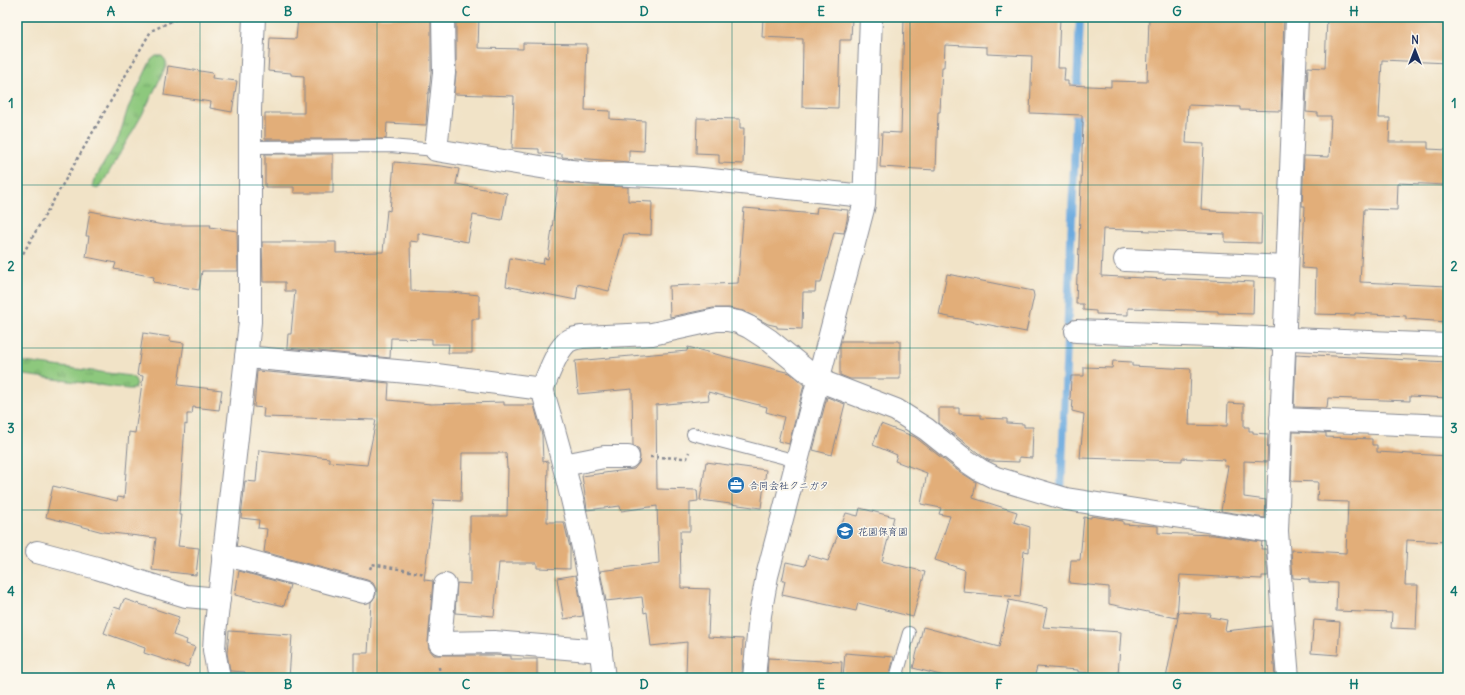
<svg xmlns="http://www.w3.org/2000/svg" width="1465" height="695" font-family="Delius,'Klee One',sans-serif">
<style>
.grass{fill:url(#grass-tufts);stroke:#547c6e}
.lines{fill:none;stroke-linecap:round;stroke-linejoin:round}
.stream{stroke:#6caadf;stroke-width:8}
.building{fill:#e2ae79}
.service-casing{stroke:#868992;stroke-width:14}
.minor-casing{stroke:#868992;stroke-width:24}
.path{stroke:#868992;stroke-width:2.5;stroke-dasharray:3 3;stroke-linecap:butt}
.service{stroke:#fff;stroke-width:12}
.minor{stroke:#fff;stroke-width:22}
.grid{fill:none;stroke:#0f766e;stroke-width:1;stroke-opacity:0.55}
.labels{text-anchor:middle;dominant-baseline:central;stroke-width:3;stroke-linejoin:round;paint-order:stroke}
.poi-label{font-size:10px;fill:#1b2f5e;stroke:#fbf7ec;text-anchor:start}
.neatline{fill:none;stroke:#0f766e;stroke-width:1.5}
.grid-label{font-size:13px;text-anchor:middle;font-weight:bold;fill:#0f766e}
</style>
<defs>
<pattern id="grass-tufts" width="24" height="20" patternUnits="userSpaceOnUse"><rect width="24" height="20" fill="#8dc87d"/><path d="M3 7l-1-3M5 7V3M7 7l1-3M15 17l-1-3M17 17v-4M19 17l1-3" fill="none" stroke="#72a36a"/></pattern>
</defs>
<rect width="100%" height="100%" fill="#fbf7ec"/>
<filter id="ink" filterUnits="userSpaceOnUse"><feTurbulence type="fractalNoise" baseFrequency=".025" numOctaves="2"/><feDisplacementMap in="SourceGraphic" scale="8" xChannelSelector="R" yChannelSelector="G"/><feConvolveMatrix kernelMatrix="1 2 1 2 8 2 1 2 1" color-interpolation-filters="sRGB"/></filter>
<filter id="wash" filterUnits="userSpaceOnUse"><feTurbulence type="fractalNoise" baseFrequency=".012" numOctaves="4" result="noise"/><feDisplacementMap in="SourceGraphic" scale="16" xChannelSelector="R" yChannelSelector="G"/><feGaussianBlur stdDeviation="0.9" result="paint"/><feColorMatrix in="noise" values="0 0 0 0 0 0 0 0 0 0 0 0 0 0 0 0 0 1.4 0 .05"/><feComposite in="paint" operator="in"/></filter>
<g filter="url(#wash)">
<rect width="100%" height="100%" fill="#f1e3c7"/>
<g class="grass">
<path d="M 156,56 L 162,56 L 166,61 L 166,67 L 142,115 L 101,186 L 97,189 L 93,186 L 93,182 L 119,137 L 128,108 L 151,60 Z"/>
<path d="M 17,361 L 130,376 L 135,379 L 137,384 L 134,389 L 128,389 L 17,374 Z"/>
</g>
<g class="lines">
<path class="stream" d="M 1061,490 L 1080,17"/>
</g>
<g id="blocks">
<g class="building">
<path d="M 298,17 L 431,17 L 431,72 L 429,93 L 428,93 L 426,125 L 387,123 L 386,139 L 265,139 L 265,113 L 304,113 L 304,76 L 291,75 L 291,73 L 268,71 L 270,38 L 296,39 Z"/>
<path d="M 456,17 L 479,17 L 478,48 L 523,49 L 523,43 L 587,44 L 585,110 L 610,111 L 610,119 L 645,121 L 644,151 L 629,150 L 629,162 L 562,157 L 562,154 L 539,153 L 539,149 L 512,148 L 514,96 L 454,94 L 456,73 Z"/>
<path d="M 763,17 L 852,17 L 851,40 L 840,40 L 838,108 L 802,107 L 803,39 L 762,37 Z"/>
<path d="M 904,17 L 1060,17 L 1058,68 L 1065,68 L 1064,81 L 1068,81 L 1068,85 L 1111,87 L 1111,81 L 1147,82 L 1149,17 L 1284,17 L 1281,111 L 1240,110 L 1240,107 L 1188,105 L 1186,143 L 1204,144 L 1201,209 L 1211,210 L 1210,211 L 1262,213 L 1261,243 L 1225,242 L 1225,234 L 1103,229 L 1101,276 L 1166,279 L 1166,278 L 1254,282 L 1253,314 L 1218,313 L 1218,311 L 1128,308 L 1128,315 L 1096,314 L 1096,311 L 1083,310 L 1083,304 L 1076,304 L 1077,275 L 1078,275 L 1083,122 L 1082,122 L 1082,115 L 1030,113 L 1032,56 L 987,54 L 987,47 L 945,45 L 944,67 L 942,67 L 940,112 L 938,112 L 936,170 L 880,167 L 882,132 L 901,133 Z"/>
<path d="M 1327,17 L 1448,17 L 1448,63 L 1382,60 L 1379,118 L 1390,118 L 1389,142 L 1428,142 L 1428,149 L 1448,150 L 1448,185 L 1398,183 L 1397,210 L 1364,209 L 1360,282 L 1448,286 L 1448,322 L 1406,319 L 1406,316 L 1355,313 L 1355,315 L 1315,314 L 1316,269 L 1302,268 L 1305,206 L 1302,206 L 1304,156 L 1329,157 L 1331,116 L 1318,116 L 1318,113 L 1306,112 L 1308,67 L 1325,68 Z"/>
<path d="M 168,66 L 213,73 L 212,78 L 237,81 L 232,112 L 210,108 L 211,102 L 164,95 Z"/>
<path d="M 697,118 L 740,119 L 740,128 L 744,128 L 743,164 L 719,163 L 719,154 L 696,153 Z"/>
<path d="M 265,154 L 333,154 L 333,193 L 294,193 L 294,187 L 265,187 Z"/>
<path d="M 394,162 L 442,166 L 459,169 L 456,184 L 507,193 L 502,220 L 473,215 L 468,242 L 418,233 L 418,242 L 410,241 L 411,291 L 452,292 L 479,295 L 479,319 L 472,319 L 472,353 L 448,353 L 449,344 L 432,344 L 432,339 L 391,338 L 390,358 L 287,348 L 288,334 L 291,334 L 295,291 L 285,291 L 285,282 L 263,282 L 262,242 L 336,242 L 336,253 L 383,252 L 387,210 L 390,211 Z"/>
<path d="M 558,182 L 588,185 L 628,187 L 628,201 L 652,202 L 651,235 L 624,234 L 609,291 L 578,284 L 576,300 L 506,286 L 510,258 L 543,264 L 544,258 L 548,259 Z"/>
<path d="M 817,207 L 848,210 L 847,220 L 844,233 L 834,232 L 821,283 L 816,283 L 815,292 L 803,292 L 802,329 L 777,328 L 777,326 L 768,324 L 743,311 L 729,308 L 713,308 L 670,317 L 669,286 L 738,283 L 744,208 L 816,214 Z"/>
<path d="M 90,211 L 163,225 L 211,225 L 210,227 L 237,231 L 238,271 L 202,271 L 199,290 L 153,282 L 154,277 L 114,269 L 116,263 L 86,257 L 89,236 L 86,236 Z"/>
<path d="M 947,274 L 1033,291 L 1034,296 L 1026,332 L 939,315 Z"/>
<path d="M 143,333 L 170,337 L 170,341 L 184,343 L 178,385 L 222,390 L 219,410 L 193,407 L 192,414 L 187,414 L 187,425 L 185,424 L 179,515 L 182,515 L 178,546 L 199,548 L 196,575 L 152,570 L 156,538 L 103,532 L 46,517 L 53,486 L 117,501 L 118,497 L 124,498 L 129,432 L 135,433 L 143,376 L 137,375 Z"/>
<path d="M 841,341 L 900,341 L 900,379 L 850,379 L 840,375 L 840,346 Z"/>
<path d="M 688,347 L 790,373 L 804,385 L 789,444 L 778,441 L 784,417 L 766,412 L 767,407 L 708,392 L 709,400 L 656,405 L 657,489 L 697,490 L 698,501 L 690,502 L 690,531 L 680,531 L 681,588 L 710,589 L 708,637 L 743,639 L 742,678 L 710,678 L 710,676 L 686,675 L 687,642 L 651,646 L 647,612 L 644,613 L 642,597 L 606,601 L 600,571 L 659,563 L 657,506 L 621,511 L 620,506 L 587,510 L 586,502 L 582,476 L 634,469 L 639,463 L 640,457 L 639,450 L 633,446 L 632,389 L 578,394 L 575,361 L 687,351 Z"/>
<path d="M 1296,354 L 1448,362 L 1448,398 L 1410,396 L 1410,401 L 1328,398 L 1327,408 L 1294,407 Z"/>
<path d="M 1113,361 L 1132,362 L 1132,366 L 1191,369 L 1189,425 L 1227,426 L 1228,403 L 1244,404 L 1244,427 L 1249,427 L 1249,431 L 1253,431 L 1253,433 L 1268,434 L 1267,462 L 1244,461 L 1244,497 L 1266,500 L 1265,518 L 1221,511 L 1228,466 L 1224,466 L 1225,460 L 1182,458 L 1182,461 L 1080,458 L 1084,414 L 1072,411 L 1073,400 L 1070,400 L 1071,376 L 1084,376 L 1084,367 L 1112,368 Z"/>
<path d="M 257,371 L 389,383 L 388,400 L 431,404 L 504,402 L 504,405 L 534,405 L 542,435 L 543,462 L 548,461 L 547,522 L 564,522 L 570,548 L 570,569 L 537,568 L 537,563 L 499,563 L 494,616 L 455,613 L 457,583 L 470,584 L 470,516 L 507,516 L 508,468 L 507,468 L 506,453 L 462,453 L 461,501 L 434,500 L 424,580 L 433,581 L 428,642 L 429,649 L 434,655 L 494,655 L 511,656 L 511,659 L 537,659 L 537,678 L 354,678 L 354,653 L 368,653 L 371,602 L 376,595 L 376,589 L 373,583 L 367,580 L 264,552 L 267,529 L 258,528 L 259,520 L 241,518 L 245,481 L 256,482 L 259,450 L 329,458 L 329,462 L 367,465 L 376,420 L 263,417 L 264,408 L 254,407 Z"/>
<path d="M 827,397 L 845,404 L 832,455 L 813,450 Z"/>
<path d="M 939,408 L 959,408 L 959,414 L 981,415 L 981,418 L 1007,419 L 1007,423 L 1024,424 L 1024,427 L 1033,427 L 1032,458 L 1019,457 L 1019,462 L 991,461 L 986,459 L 939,423 Z"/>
<path d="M 881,424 L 915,437 L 957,470 L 976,482 L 973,498 L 1017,512 L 1014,522 L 1030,527 L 1029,552 L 1024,551 L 1020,597 L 963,592 L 965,570 L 935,560 L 950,516 L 939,514 L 941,508 L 921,504 L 927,473 L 895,461 L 897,455 L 873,445 Z"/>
<path d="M 1293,432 L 1326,433 L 1326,437 L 1372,439 L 1372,445 L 1377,445 L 1377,452 L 1448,456 L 1448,542 L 1407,540 L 1405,585 L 1418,585 L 1416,629 L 1391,628 L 1392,613 L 1336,611 L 1337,583 L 1309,582 L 1309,579 L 1293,578 L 1291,550 L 1346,553 L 1348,502 L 1317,501 L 1318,482 L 1291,481 Z"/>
<path d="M 706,462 L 766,470 L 761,508 L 700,500 Z"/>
<path d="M 860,508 L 894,517 L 882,561 L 925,572 L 913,617 L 858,603 L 856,611 L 782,595 L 785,581 L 782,581 L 786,562 L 805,566 L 808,555 L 828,561 L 846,513 L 858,516 Z"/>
<path d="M 1091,516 L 1123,521 L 1123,524 L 1158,526 L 1158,533 L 1214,535 L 1262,542 L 1261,549 L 1266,549 L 1268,576 L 1262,576 L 1262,579 L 1180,575 L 1177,618 L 1109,604 L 1109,587 L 1069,583 L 1071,560 L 1080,560 L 1084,517 L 1091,518 Z"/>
<path d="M 239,571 L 290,585 L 284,606 L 235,595 Z"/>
<path d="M 576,575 L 583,616 L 564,619 L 557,578 Z"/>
<path d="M 124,599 L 179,617 L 173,635 L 187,640 L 186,644 L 195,647 L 188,667 L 144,653 L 145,648 L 104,633 L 114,607 L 120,609 Z"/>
<path d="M 1009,600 L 1047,608 L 1043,627 L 1121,632 L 1118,675 L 1078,672 L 1078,670 L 1037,667 L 1034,678 L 952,678 L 913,668 L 923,627 L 999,647 Z"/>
<path d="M 1179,612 L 1211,614 L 1210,617 L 1227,620 L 1225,631 L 1271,626 L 1275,678 L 1166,678 Z"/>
<path d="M 1314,620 L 1340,622 L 1338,655 L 1311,653 Z"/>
<path d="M 229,631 L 292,635 L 289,678 L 245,677 L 245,672 L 230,671 L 227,653 Z"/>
<path d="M 845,653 L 894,657 L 889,678 L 843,678 Z"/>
<path d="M 768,658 L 842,662 L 841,678 L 767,678 Z"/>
</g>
</g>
</g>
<g filter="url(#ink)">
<use href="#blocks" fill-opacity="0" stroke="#868992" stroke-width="1"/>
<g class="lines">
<defs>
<g id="service">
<path d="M 250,147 L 390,146 L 436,150"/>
<path d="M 693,434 L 797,461"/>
<path d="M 896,678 L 909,633"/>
</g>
<g id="minor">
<path d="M 443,17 L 444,73 L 436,150 L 553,169 L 589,173 L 692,178 L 864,196"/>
<path d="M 1125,260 L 1287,267"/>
<path d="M 1076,331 L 1448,345"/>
<path d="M 246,357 L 429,374 L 542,389 C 571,484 593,580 604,678"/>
<path d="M 542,389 C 548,376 555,354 565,344 C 569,339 575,338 582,337 L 652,334 L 716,320 L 727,320 L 738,322 L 749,327 L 769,340 L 818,380 L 896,410 L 926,429 L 965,460 L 980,470 L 996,478 L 1066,499 L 1263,530 L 1277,531"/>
<path d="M 1281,419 L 1448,426"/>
<path d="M 564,465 L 604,457 L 628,457"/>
<path d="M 37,552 L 97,568 L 186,596 L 219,599"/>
<path d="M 223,557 L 238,558 L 364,592"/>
<path d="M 445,585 L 440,643 L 494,642 L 601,651"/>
<path d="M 219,678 L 214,650 L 215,633 L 250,322 L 250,109 L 254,17"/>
<path d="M 754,678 L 760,615 L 767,576 L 864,205 L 871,17"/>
<path d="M 1288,678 L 1283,619 L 1277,531 L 1297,17"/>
</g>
</defs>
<use href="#service" class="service-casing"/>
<use href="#minor" class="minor-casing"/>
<g class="path">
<path d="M 17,264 L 151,31 L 180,17"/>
<path d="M 650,457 L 687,458 L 689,452"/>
<path d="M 370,569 L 372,564 L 425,574"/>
<path d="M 439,667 L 440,678"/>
</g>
<use href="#service" class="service"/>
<use href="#minor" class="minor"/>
</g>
</g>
<path class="grid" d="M 200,17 L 200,678M 377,17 L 377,678M 555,17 L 555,678M 732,17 L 732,678M 910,17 L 910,678M 1088,17 L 1088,678M 1265,17 L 1265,678M 17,185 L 1448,185M 17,348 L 1448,348M 17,510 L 1448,510"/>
<defs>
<symbol id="office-disc" viewBox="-11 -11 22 22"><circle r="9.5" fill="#1f6fb2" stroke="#fbf7ec"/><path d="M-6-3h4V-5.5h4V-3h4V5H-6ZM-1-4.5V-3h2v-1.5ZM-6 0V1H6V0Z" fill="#fff"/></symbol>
<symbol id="school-disc" viewBox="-11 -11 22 22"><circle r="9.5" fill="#1f6fb2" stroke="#fbf7ec"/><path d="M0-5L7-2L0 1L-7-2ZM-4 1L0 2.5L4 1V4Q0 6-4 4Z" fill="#fff"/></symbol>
</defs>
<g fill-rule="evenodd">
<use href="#office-disc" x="726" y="475" width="20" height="20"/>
<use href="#school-disc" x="835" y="521" width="20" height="20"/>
</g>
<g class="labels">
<g class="poi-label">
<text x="749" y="485">合同会社クニガタ</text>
<text x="858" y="531">花園保育園</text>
</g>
</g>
<rect width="1465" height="695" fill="none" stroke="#fbf7ec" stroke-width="44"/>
<g transform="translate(1415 50)" stroke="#fbf7ec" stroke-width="3" paint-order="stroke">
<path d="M0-3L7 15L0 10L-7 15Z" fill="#1b2f5e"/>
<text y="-6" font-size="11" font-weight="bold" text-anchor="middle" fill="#1b2f5e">N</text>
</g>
<rect x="22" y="22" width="1421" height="651" class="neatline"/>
<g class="grid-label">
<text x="111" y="16">A</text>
<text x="288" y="16">B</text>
<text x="466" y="16">C</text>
<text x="644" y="16">D</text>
<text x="821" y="16">E</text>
<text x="999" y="16">F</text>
<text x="1177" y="16">G</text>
<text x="1354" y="16">H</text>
<text x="11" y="108">1</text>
<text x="1454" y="108">1</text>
<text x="11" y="271">2</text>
<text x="1454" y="271">2</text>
<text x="11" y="433">3</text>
<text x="1454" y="433">3</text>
<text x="11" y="596">4</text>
<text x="1454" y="596">4</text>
<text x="111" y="689">A</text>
<text x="288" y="689">B</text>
<text x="466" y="689">C</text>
<text x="644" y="689">D</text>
<text x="821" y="689">E</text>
<text x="999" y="689">F</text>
<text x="1177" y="689">G</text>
<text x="1354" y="689">H</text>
</g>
</svg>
